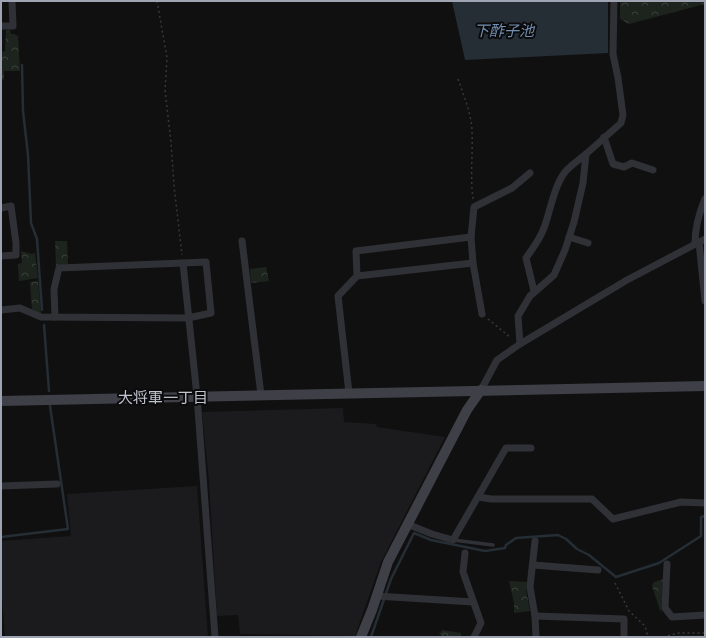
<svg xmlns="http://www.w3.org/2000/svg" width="706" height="638" font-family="Quicksand,'Noto Sans JP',sans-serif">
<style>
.built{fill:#1b1b1e}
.park{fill:url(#park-crowns)}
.water{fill:#252d35}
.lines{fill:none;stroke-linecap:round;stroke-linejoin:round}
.stream{stroke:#252d35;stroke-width:2.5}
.path{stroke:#36383d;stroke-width:1.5;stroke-dasharray:2 3;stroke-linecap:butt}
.lane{stroke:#303136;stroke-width:3.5}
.street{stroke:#303136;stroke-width:7}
.secondary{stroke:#3e3f47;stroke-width:10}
.labels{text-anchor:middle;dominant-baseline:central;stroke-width:4;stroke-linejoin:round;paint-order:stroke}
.water-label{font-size:15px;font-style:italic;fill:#728eb3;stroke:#0b0b0c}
.neighbourhood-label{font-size:15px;fill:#c1c3cf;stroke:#0b0b0c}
</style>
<defs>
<pattern id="park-crowns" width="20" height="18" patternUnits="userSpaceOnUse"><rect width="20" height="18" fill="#1c241d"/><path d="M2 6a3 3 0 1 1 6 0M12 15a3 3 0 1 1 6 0" fill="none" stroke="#3a413b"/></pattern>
</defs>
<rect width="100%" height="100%" fill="#101011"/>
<g class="built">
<path d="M 343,408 L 344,422 L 376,424 L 377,427 L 445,437 L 381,562 L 355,636 L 240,634 L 238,615 L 217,616 L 209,481 L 202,412 Z"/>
<path d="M 197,486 L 208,637 L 5,637 L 1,584 L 1,541 L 71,536 L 67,494 Z"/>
</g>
<g class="park">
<path d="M 620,1 L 705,1 L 705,4 L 629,24 L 620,19 Z"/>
<path d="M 6,30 L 10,30 L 11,34 L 15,34 L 16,36 L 18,35 L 20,71 L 4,71 L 4,80 L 1,80 L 1,52 L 5,51 Z"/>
<path d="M 55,241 L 67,241 L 68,264 L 56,266 Z"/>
<path d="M 21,251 L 32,254 L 35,253 L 38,278 L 19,281 L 18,264 L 22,263 Z"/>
<path d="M 266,267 L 269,281 L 251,283 L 250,269 Z"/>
<path d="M 38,281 L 41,314 L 32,311 L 30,282 Z"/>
<path d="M 663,579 L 661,613 L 652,586 L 654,582 Z"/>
<path d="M 509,581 L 527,582 L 526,590 L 530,611 L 514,613 L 514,603 Z"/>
<path d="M 442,630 L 461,633 L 461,637 L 444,637 L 439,634 Z"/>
</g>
<path class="water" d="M 452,1 L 608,1 L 608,53 L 465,60 Z"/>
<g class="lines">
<g class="stream">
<path d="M 22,65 L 23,111 L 28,155 L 31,223 L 37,239 L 42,310"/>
<path d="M 44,325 L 49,391"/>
<path d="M 1,537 L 68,529 L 50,406"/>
<path d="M 371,637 L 391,579 L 414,533 L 431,540 L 485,551 L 505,548 L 506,545 L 516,538 L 558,535 L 566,539 L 577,549 L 589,555 L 616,577 L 659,563 L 701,536 L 701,517 L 705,516"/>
<path d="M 679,637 L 700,637"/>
</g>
<g class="path">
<path d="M 157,1 L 167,58 L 165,90 L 171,142 L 174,186 L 182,255"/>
<path d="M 458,79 C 464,96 471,113 472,130 C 473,153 470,176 473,199"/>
<path d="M 488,319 L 511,338"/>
<path d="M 615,583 L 629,611 L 645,626 L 648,637"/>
<path d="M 663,637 L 679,633 L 705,633"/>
</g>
<path class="lane" d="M 453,540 L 493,545"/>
<g class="street">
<path d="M 1,26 L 13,26 L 12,1"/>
<path d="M 604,137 L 613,164 L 624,167 L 632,163 L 653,170"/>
<path d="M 1,208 L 11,206 L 16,243 L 16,255 L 1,256"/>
<path d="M 471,237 L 474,207 L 512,188 L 530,173"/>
<path d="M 569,237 L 588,243"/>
<path d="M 242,241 L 261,395"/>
<path d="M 699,242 L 705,301"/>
<path d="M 695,244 C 695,229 699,213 705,199"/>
<path d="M 473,263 L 482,314"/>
<path d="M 534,291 L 526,258 C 533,248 540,239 544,228 C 550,212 554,186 565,172 C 571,165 579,160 586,154"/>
<path d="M 1,310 L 20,308 L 41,317 L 188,318 L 211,313 L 206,262 L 183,263"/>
<path d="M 55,317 L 54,289 L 59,268 L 183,263 L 197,396 L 215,637"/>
<path d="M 520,344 L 518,316 L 530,296 L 554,275 L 565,250 L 574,222 L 583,183 L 586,154 L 621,123 L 623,115 L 618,78 L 613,54 L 614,1"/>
<path d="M 481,390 L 497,360 L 520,344 L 627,280 L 705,239"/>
<path d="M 349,393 L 338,296 L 357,276 L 473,263 L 471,237 L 356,251 L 357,276"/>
<path d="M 1,486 L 57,484"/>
<path d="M 478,497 L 491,499 L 592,499 L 613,519 L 681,502 L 705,503"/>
<path d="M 407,524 L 432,534 L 453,540 L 506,448 L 531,448"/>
<path d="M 535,541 L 530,587 L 535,616 L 536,637"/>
<path d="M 465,553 L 463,572 L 481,623 L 474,637"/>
<path d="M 667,564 L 665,608 L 672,617 L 705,615"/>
<path d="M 533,565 L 598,570"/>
<path d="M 376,596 L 473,602"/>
<path d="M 535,616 L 624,619 L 624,637"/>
</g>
<g class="secondary">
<path d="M 1,401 L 705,386"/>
<path d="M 361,637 L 372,610 L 388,562 L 467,410 L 481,390"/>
</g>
</g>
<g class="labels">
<g class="water-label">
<text x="504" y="30">下酢子池</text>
</g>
<g class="neighbourhood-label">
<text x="163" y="397">大将軍一丁目</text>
</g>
</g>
<rect width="706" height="638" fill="none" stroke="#9fa4b3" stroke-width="4"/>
</svg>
